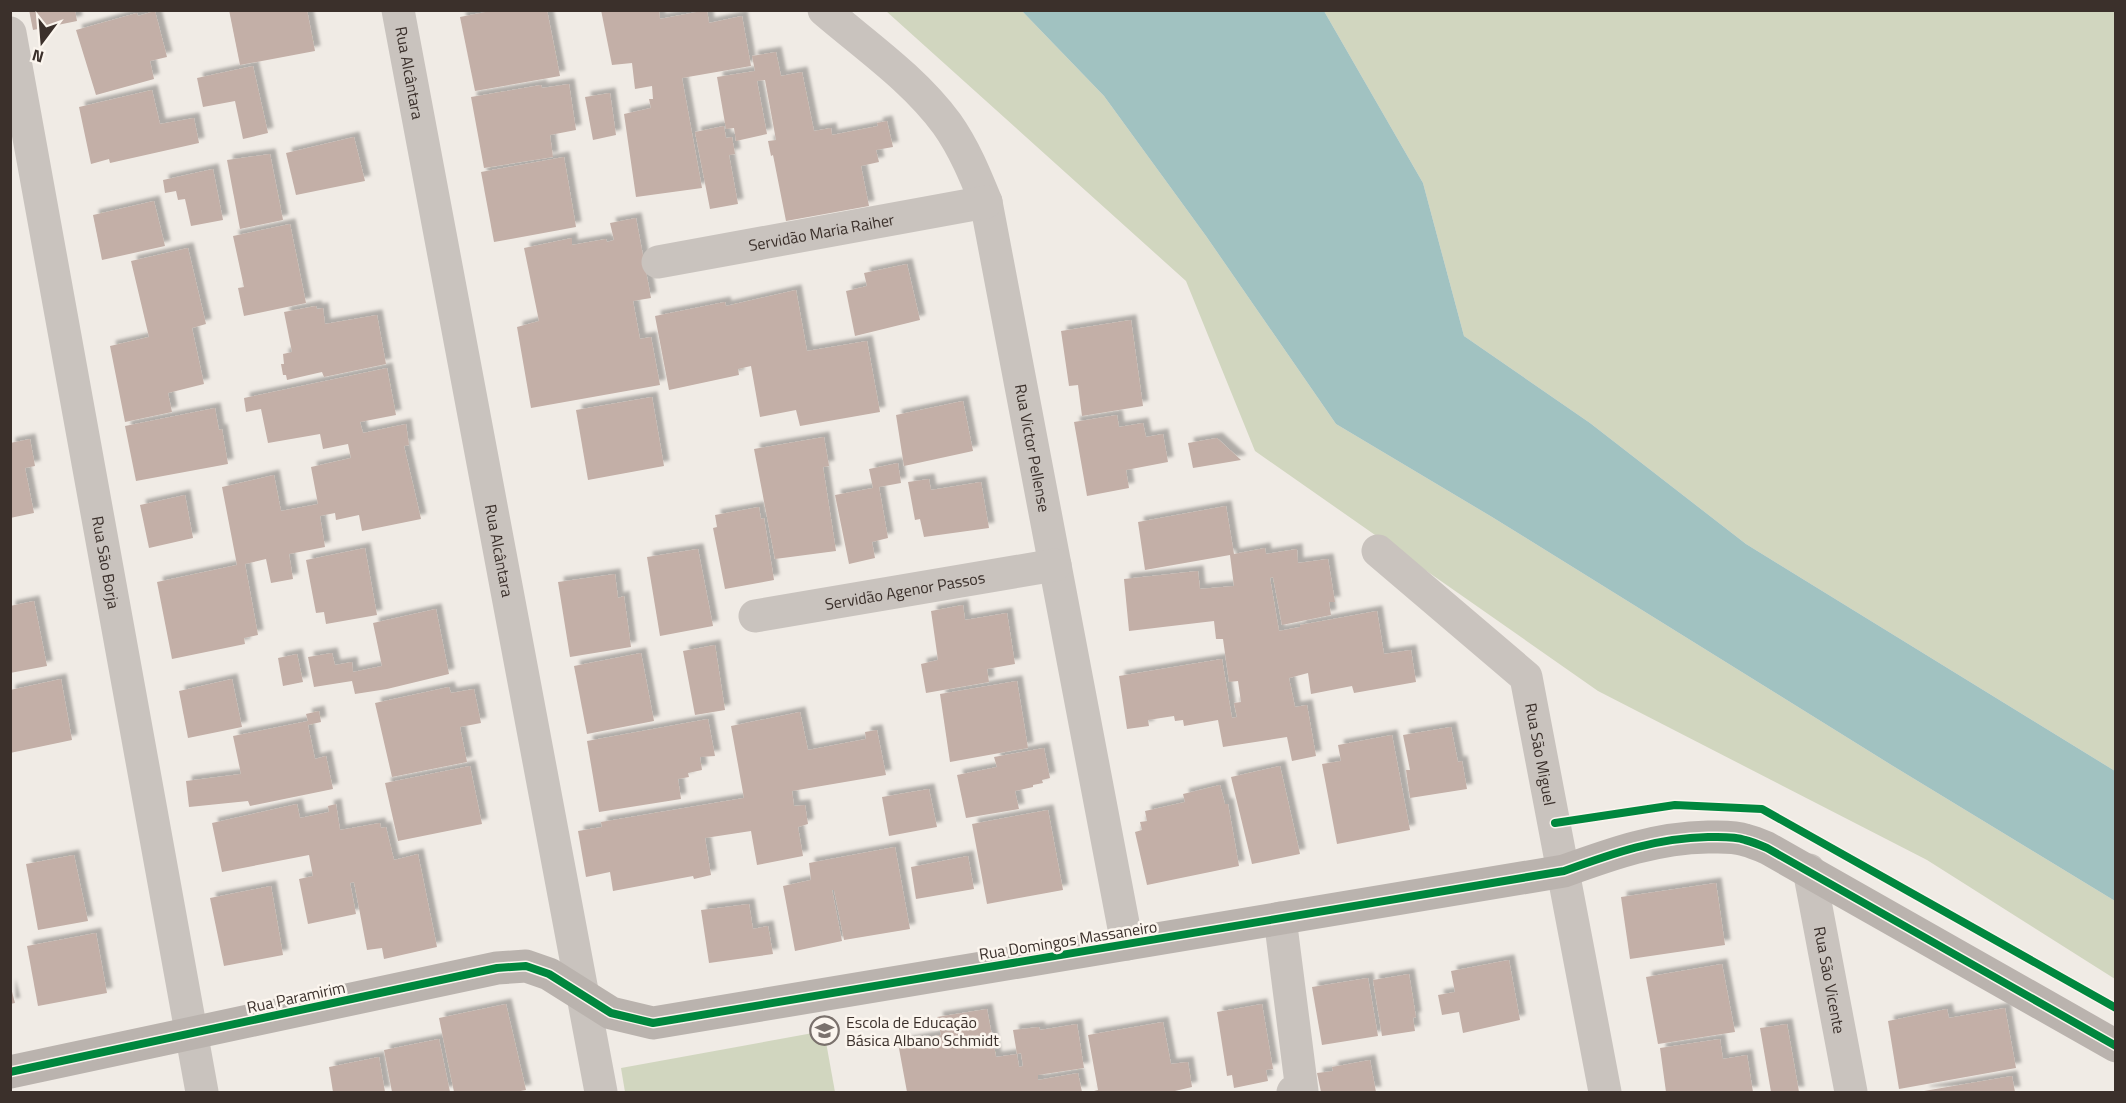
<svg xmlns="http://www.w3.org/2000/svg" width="2126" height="1103" font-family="'Titillium Web',sans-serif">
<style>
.green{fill:#d1d6bf}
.water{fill:#a1c2c1}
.building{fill:#c3afa7;filter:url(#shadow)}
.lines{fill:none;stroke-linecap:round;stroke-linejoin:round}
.street{stroke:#c9c3be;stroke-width:33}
.secondary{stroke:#bab3ae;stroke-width:33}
.cycleway-casing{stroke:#fbf5ee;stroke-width:11}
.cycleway{stroke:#00873e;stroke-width:8}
.labels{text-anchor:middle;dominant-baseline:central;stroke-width:5;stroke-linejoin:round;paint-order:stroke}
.street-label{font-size:16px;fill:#3b302b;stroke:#fbf5ee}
.poi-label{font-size:16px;fill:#3b302b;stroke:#fbf5ee;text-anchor:start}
</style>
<defs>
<filter id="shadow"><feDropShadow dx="5.5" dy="-5.5" stdDeviation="1.5" flood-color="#0004"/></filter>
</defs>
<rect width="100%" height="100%" fill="#f0ebe5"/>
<g class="green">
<path d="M 886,11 L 1022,11 L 1104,96 L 1206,236 L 1336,424 L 1492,517 L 1893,766 L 2115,901 L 2115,979 L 1927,860 L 1598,691 L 1255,451 L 1186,281 Z"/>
<path d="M 1324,11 L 2115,11 L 2115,771 L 1746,544 L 1590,423 L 1464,336 L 1423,183 Z"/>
<path d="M 824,1031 L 835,1092 L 625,1092 L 621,1068 Z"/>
</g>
<path class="water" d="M 1022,11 L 1324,11 L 1423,183 L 1464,336 L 1590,423 L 1746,544 L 2115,771 L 2115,901 L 1893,766 L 1492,517 L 1336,424 L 1206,236 L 1104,96 Z"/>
<g class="building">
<path d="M 29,10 L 75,10 L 77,21 L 33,30 Z"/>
<path d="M 229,10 L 307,10 L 315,51 L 240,65 Z"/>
<path d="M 496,10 L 547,10 L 560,76 L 475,91 L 460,17 Z"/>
<path d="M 601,10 L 659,10 L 660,19 L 707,10 L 709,23 L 742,16 L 751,66 L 682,78 L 702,188 L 636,197 L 624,114 L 651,108 L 649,99 L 653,99 L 652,86 L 635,89 L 632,63 L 612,65 Z"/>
<path d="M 155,11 L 167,57 L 150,61 L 154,79 L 96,95 L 76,30 L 137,13 L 138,16 Z"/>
<path d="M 776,52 L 781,76 L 802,72 L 814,131 L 831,128 L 832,135 L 878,126 L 877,123 L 887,121 L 893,147 L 876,150 L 879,162 L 861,166 L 869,206 L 786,221 L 773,155 L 771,156 L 768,141 L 776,140 L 765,80 L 757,81 L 767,134 L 736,141 L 734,128 L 726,129 L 717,77 L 755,71 L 752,56 Z"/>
<path d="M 253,66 L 268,133 L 243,139 L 235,101 L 203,107 L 197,78 Z"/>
<path d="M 569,84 L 576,130 L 550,135 L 553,157 L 484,168 L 471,97 L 541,85 L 542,88 Z"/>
<path d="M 152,90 L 160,124 L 194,118 L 199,143 L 110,163 L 109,159 L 91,164 L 79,107 Z"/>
<path d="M 610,93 L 616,135 L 593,140 L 585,97 Z"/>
<path d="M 724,126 L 726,138 L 732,137 L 735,154 L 729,155 L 738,204 L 710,209 L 695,132 Z"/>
<path d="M 354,137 L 365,181 L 296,195 L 286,153 Z"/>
<path d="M 270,154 L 283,220 L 240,229 L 227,160 Z"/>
<path d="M 564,157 L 576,227 L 494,242 L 481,172 Z"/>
<path d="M 213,169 L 223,220 L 191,226 L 185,199 L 178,200 L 176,191 L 165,193 L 163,180 Z"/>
<path d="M 154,201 L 165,246 L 102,260 L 93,215 Z"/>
<path d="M 636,218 L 651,298 L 633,301 L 640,339 L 651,337 L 660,385 L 531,408 L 517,327 L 539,321 L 524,248 L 572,238 L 572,245 L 606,239 L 607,242 L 614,240 L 610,223 Z"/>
<path d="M 290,224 L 306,303 L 244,316 L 238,288 L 244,287 L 233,236 Z"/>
<path d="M 188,248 L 206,324 L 192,328 L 204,384 L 168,393 L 172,412 L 125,422 L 110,346 L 149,337 L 131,261 Z"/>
<path d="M 907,264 L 920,320 L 855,336 L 846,291 L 867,286 L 864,273 Z"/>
<path d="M 796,290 L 807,351 L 867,341 L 880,412 L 800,426 L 796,410 L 760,417 L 751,366 L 738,369 L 739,375 L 669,390 L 655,316 L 725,302 L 726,306 Z"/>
<path d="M 316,306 L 317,309 L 323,308 L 325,324 L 377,315 L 386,364 L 324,377 L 322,372 L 287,380 L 286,375 L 283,375 L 281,364 L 284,364 L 283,354 L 292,352 L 284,312 Z"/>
<path d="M 1131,320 L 1143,406 L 1082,416 L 1078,385 L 1069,386 L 1061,331 Z"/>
<path d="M 387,368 L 396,415 L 360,422 L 363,433 L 406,424 L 409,445 L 404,446 L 421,519 L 362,531 L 359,515 L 336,520 L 335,513 L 320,516 L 325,547 L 289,554 L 293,579 L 271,583 L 266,559 L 245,564 L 258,635 L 244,638 L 245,644 L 172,659 L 157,582 L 237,565 L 222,487 L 274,475 L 281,511 L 318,504 L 311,467 L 351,458 L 348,444 L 323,449 L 320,434 L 268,443 L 261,409 L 246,412 L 244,398 Z"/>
<path d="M 652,397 L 664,466 L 588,480 L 576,410 Z"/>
<path d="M 963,401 L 973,451 L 904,466 L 896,415 Z"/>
<path d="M 215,408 L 219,430 L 222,429 L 228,464 L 136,481 L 125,426 Z"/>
<path d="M 1117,415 L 1119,427 L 1143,423 L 1146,437 L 1163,434 L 1168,462 L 1126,470 L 1129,488 L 1087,496 L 1074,422 Z"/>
<path d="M 824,437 L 829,466 L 823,467 L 836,551 L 775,559 L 754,449 Z"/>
<path d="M 1217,438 L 1241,460 L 1193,468 L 1188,443 Z"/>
<path d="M 30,439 L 35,466 L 25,468 L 34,513 L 10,518 L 10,443 Z"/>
<path d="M 898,463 L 901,483 L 879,487 L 888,538 L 872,542 L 875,558 L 849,564 L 835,495 L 873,488 L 869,469 Z"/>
<path d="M 929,479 L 931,490 L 981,482 L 989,528 L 924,537 L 920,519 L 915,520 L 908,482 Z"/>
<path d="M 185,495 L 193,538 L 149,548 L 140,505 Z"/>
<path d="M 1226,506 L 1234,554 L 1265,548 L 1266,554 L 1297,549 L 1298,563 L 1328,559 L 1335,602 L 1329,602 L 1331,615 L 1282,625 L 1273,577 L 1270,578 L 1279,631 L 1300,627 L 1300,625 L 1377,611 L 1384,654 L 1411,650 L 1416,682 L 1354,693 L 1352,686 L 1311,694 L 1308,673 L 1289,678 L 1295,707 L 1307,705 L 1316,756 L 1292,761 L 1287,737 L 1223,747 L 1218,720 L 1184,726 L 1183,720 L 1175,721 L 1174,716 L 1148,720 L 1149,726 L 1127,729 L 1119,676 L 1222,659 L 1232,718 L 1237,717 L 1234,703 L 1241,702 L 1238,681 L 1229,682 L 1223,639 L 1216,639 L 1214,621 L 1129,631 L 1124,579 L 1198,571 L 1200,589 L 1234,586 L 1230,555 L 1145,570 L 1138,522 Z"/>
<path d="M 759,507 L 761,519 L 764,518 L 774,580 L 725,589 L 713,528 L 717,527 L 715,515 Z"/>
<path d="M 365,548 L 377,615 L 326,624 L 324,612 L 316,613 L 306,560 Z"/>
<path d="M 698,549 L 713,626 L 660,636 L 647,557 Z"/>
<path d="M 615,574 L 618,598 L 624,596 L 631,647 L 570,657 L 558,582 Z"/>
<path d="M 34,601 L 47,666 L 10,673 L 10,606 Z"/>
<path d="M 963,605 L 965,620 L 1007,613 L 1015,664 L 987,669 L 989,682 L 926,693 L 921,664 L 938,660 L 931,611 Z"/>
<path d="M 436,609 L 449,674 L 387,689 L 355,694 L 352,681 L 314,687 L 308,657 L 332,653 L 335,665 L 352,662 L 353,672 L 382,666 L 373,623 Z"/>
<path d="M 715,645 L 725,710 L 695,715 L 683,651 Z"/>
<path d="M 641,653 L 654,721 L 587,734 L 574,666 Z"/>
<path d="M 297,654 L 303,682 L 283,686 L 278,658 Z"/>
<path d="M 61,679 L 72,740 L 10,753 L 10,690 Z"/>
<path d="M 232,679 L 242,727 L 188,738 L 179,691 Z"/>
<path d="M 1017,681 L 1028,748 L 950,762 L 940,694 Z"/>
<path d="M 449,687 L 451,693 L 474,689 L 481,723 L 460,727 L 467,762 L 392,777 L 375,703 Z"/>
<path d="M 319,711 L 321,722 L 308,725 L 315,759 L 326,756 L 333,789 L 250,806 L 248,801 L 189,807 L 186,781 L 241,774 L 233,736 L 308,721 L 306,714 Z"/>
<path d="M 800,712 L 808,750 L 866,739 L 865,732 L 877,730 L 886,775 L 792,791 L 794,806 L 805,805 L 808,824 L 798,827 L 803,856 L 757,865 L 751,831 L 705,838 L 711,875 L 694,879 L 693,876 L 613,891 L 610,872 L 586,877 L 578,831 L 602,827 L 601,822 L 744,798 L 731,726 Z"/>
<path d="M 708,719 L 715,756 L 700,757 L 702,770 L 688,773 L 689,777 L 678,779 L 681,799 L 599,812 L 587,741 Z"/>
<path d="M 1451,727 L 1458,762 L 1462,761 L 1467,789 L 1410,798 L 1406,770 L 1410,770 L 1403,735 Z"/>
<path d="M 1392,735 L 1410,830 L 1337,844 L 1322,764 L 1341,761 L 1338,745 Z"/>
<path d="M 1044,748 L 1050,778 L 1042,780 L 1043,783 L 1033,785 L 1033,787 L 1015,791 L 1019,809 L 966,818 L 957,775 L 997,767 L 994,757 Z"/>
<path d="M 470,766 L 482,824 L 398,841 L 385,783 Z"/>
<path d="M 1280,766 L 1300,854 L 1252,864 L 1231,777 Z"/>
<path d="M 1220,785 L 1225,804 L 1228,804 L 1239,866 L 1147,885 L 1135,832 L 1142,830 L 1140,822 L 1147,821 L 1145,811 L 1185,802 L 1183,794 Z"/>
<path d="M 929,789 L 937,827 L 889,836 L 882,797 Z"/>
<path d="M 297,804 L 300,818 L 329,812 L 328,806 L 336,804 L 340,830 L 380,823 L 381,828 L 386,827 L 394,860 L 418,854 L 437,947 L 384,959 L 382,948 L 367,950 L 354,882 L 350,883 L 356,914 L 308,924 L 299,879 L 313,876 L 309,855 L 222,872 L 212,823 Z"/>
<path d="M 1048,810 L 1063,890 L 987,904 L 972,824 Z"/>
<path d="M 895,847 L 910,929 L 844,940 L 834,890 L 832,890 L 842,941 L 795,951 L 783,886 L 811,880 L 809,863 Z"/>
<path d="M 74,855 L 88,921 L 38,930 L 26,864 Z"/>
<path d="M 968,856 L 974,889 L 916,899 L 911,867 Z"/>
<path d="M 1716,883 L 1725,945 L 1630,959 L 1621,897 Z"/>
<path d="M 271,886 L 283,955 L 224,966 L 210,898 Z"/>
<path d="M 749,904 L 753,929 L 768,926 L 773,954 L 709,963 L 701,910 Z"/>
<path d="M 96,933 L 107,993 L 38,1006 L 27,946 Z"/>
<path d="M 1509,960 L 1520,1020 L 1463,1033 L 1459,1012 L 1442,1015 L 1438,995 L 1455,992 L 1451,971 Z"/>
<path d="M 1722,964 L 1735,1032 L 1658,1044 L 1646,977 Z"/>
<path d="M 1409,974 L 1416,1017 L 1413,1018 L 1415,1031 L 1382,1036 L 1373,980 Z"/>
<path d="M 1368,978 L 1378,1036 L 1322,1045 L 1312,987 Z"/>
<path d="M 10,984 L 15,1003 L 10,1004 Z"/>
<path d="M 506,1004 L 526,1090 L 515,1092 L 454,1092 L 439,1018 Z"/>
<path d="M 1262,1004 L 1273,1069 L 1266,1070 L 1268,1081 L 1234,1088 L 1232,1075 L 1227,1076 L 1217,1012 Z"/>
<path d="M 2005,1008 L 2016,1068 L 1899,1089 L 1888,1021 L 1947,1009 L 1949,1018 Z"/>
<path d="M 987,1009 L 996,1057 L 1017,1054 L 1019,1067 L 1023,1066 L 1021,1053 L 1017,1054 L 1013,1030 L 1039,1027 L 1040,1030 L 1077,1024 L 1084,1068 L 1038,1075 L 1038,1080 L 1078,1073 L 1082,1092 L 907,1092 L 898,1043 L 941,1035 L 937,1017 Z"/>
<path d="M 1163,1022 L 1171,1064 L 1188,1062 L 1192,1087 L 1175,1091 L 1175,1092 L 1090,1092 L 1098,1090 L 1088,1035 Z"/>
<path d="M 1787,1024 L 1799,1092 L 1771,1092 L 1760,1028 Z"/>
<path d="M 439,1039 L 450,1092 L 392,1092 L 384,1050 Z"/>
<path d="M 1720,1039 L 1723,1059 L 1747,1055 L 1753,1092 L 1666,1092 L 1660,1048 Z"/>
<path d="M 379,1057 L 385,1092 L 333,1092 L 329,1067 Z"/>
<path d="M 1370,1060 L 1376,1092 L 1321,1092 L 1317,1073 L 1333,1071 L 1332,1067 Z"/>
<path d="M 2012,1076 L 2015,1092 L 1924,1092 L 1924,1091 Z"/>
</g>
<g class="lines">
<g class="street">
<path id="s1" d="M 398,10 L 601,1092"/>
<path id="s2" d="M 824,10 C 866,46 914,79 947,124 C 964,148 975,175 986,202 L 1127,944"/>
<path id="s3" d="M 10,33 L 202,1092"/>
<path id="s4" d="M 658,262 L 986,202"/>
<path id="s5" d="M 1378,551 L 1526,677 L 1605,1092"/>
<path id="s6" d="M 755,616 L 1055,565"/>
<path id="s7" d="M 1809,870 L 1851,1092"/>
<path d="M 1280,918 L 1302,1091 L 1293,1092"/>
</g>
<path class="secondary" d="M 10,1072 L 497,968 L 526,966 L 549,974 L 611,1013 L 653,1023 L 1564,871 C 1614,853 1656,838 1708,837 C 1720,837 1734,836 1745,840 C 1753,842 1760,845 1767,848 L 2116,1046"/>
<defs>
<g id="cycleway">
<path d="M 1555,823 L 1675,805 L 1762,809 L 2116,1008"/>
<path d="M 10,1072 L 497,968 L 526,966 L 549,974 L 611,1013 L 653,1023 L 1564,871 C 1614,853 1656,838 1708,837 C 1720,837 1734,836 1745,840 C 1753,842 1760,845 1767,848 L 2116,1046"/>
</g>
</defs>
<use href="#cycleway" class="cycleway-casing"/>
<use href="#cycleway" class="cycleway"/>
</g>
<defs>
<symbol id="school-ring" viewBox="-11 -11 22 22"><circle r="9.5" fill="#fbf5ee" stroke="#7a716c" stroke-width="1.5"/><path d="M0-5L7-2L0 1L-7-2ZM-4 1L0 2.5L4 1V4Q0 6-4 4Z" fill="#7a716c"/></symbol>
</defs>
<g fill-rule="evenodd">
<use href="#school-ring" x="808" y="1014" width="33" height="33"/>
</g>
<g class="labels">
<g class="street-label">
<text stroke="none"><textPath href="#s1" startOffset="64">Rua Alcântara</textPath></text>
<text stroke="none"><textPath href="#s4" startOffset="166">Servidão Maria Raiher</textPath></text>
<text stroke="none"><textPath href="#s2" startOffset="506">Rua Victor Pellense</textPath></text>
<text stroke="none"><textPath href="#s1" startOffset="550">Rua Alcântara</textPath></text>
<text stroke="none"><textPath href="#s3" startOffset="538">Rua São Borja</textPath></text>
<text stroke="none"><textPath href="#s6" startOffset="152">Servidão Agenor Passos</textPath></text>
<text stroke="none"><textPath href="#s5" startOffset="273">Rua São Miguel</textPath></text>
<text transform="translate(1068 940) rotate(-9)">Rua Domingos Massaneiro</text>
<text stroke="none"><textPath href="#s7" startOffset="112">Rua São Vicente</textPath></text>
<text transform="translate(296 997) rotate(-12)">Rua Paramirim</text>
</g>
<g class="poi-label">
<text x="846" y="1022">Escola de Educação<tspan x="846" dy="18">Básica Albano Schmidt</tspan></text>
</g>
</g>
<rect width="2126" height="1103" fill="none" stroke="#3b302b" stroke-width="24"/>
<g transform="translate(42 42) rotate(196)" stroke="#fbf5ee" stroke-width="4.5" paint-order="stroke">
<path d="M0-4.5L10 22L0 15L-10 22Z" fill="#3b302b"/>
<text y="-9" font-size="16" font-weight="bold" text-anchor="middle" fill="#3b302b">N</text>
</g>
</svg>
